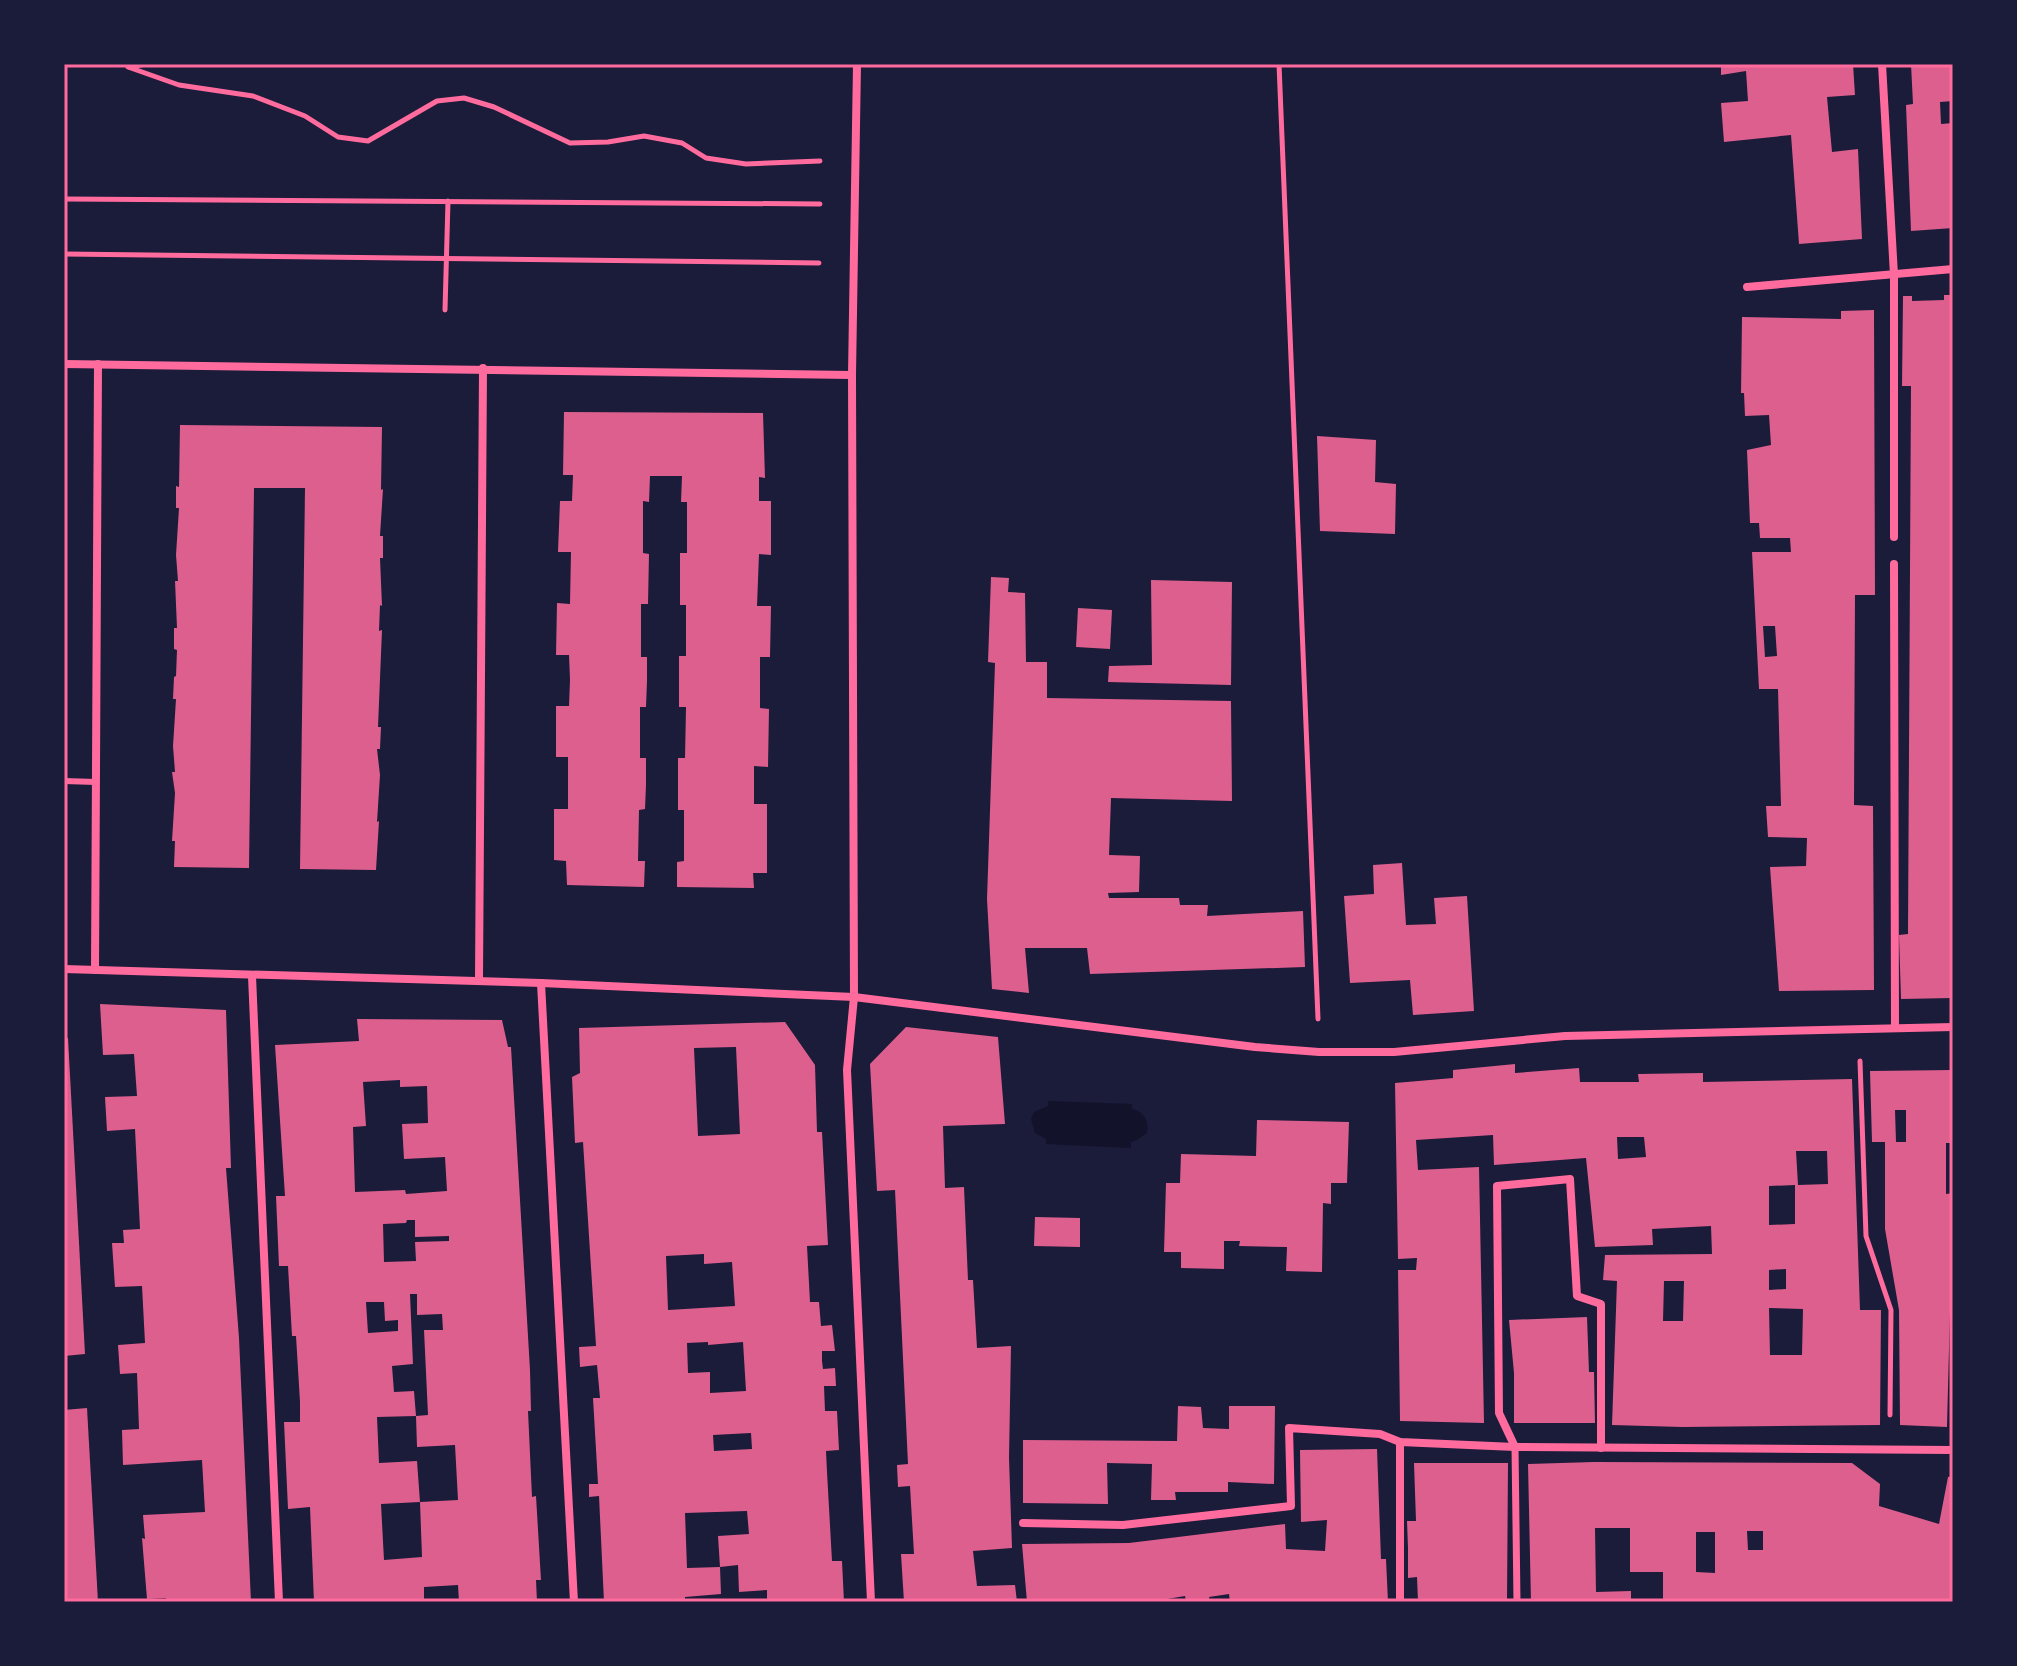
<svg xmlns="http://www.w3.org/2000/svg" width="2017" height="1666" font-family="Jost,sans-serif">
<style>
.water{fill:#12122b}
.building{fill:#dd5f8e;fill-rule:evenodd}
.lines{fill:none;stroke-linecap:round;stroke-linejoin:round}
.path{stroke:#ff6b9d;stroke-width:5}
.service{stroke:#ff6b9d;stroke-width:6}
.pedestrian{stroke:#ff6b9d;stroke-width:7}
.minor{stroke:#ff6b9d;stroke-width:8}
.neatline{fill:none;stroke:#ff6b9d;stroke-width:3}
</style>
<rect width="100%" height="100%" fill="#1b1b3a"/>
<path class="water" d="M 1048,1101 L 1132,1104 L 1132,1109 C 1145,1112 1149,1121 1147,1133 L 1137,1140 L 1131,1142 L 1131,1148 L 1046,1144 L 1046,1139 L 1035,1133 L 1031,1119 L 1034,1112 L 1048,1106 Z"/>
<g class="building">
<path d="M 1721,64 L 1853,64 L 1855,95 L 1827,97 L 1832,152 L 1858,149 L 1862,239 L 1799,244 L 1791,135 L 1724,142 L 1721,103 L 1748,101 L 1746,71 L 1721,75 Z"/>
<path d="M 1911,64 L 1953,64 L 1953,101 L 1940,102 L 1941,124 L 1953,123 L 1953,228 L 1911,231 L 1906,105 L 1913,104 Z"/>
<path d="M 1944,295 L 1953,295 L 1953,998 L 1901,999 L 1899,935 L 1908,934 L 1911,386 L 1902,386 L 1903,296 L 1912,296 L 1912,301 L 1944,300 Z"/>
<path d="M 1874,310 L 1875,595 L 1855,595 L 1854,805 L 1873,806 L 1874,990 L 1779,991 L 1770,867 L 1806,866 L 1807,838 L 1768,837 L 1766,806 L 1781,806 L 1778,689 L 1759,689 L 1752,552 L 1791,552 L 1790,538 L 1760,538 L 1759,523 L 1750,523 L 1747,450 L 1771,445 L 1769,415 L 1745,416 L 1744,393 L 1741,393 L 1742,317 L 1841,319 L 1841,311 ZM 1763,626 L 1775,626 L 1777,656 L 1765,657 Z"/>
<path d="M 564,412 L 763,413 L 765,478 L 759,477 L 759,501 L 771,501 L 771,555 L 759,554 L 757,606 L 771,606 L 770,657 L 760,657 L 760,708 L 769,709 L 768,767 L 754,766 L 754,804 L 767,804 L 767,873 L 753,873 L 754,888 L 677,887 L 677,862 L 684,861 L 684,810 L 678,810 L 678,758 L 685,758 L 686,707 L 679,707 L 679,656 L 686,656 L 686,605 L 680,605 L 680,553 L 687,553 L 687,502 L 681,502 L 682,476 L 650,476 L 649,502 L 643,501 L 643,553 L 649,554 L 648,604 L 641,604 L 641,657 L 647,657 L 647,681 L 646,707 L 640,707 L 640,758 L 646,758 L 646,785 L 645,809 L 639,810 L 638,861 L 645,861 L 644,887 L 567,885 L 566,861 L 554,860 L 554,809 L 568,809 L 568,757 L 556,757 L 556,706 L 569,706 L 570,680 L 569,655 L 556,655 L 557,603 L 570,604 L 571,552 L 558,552 L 560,501 L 572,501 L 573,475 L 563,475 Z"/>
<path d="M 180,425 L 382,427 L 381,490 L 383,489 L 380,536 L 383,536 L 383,558 L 380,558 L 382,606 L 380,605 L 379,631 L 382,630 L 378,727 L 381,727 L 380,749 L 377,749 L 380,775 L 377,822 L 379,821 L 376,870 L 300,869 L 305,488 L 254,488 L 249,868 L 174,867 L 175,841 L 172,841 L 175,793 L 172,772 L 175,772 L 173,746 L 176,699 L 173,699 L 174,677 L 176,676 L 177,650 L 174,649 L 174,628 L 177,628 L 175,581 L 178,581 L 176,555 L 179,508 L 176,508 L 176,486 L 179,487 Z"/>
<path d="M 1317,436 L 1376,440 L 1375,482 L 1396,484 L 1395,534 L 1320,531 Z"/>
<path d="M 991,577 L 1009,578 L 1008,592 L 1025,593 L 1026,662 L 1047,662 L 1047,698 L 1231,701 L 1232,801 L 1111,798 L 1109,855 L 1140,856 L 1139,892 L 1108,893 L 1109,898 L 1179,898 L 1180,905 L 1208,905 L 1207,916 L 1303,911 L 1305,967 L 1090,974 L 1087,948 L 1025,948 L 1029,993 L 992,989 L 987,899 L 995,663 L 988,662 Z"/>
<path d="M 1151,580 L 1232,582 L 1231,685 L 1108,682 L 1109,666 L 1152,665 Z"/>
<path d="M 1078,608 L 1112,610 L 1110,649 L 1076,647 Z"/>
<path d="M 1402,863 L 1406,925 L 1436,924 L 1434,898 L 1467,896 L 1474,1011 L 1413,1015 L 1410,980 L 1350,983 L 1344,896 L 1374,894 L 1373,865 Z"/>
<path d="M 100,1004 L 226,1010 L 231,1168 L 226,1168 L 239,1338 L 251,1602 L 166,1602 L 166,1598 L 147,1599 L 142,1538 L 145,1539 L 143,1515 L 205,1512 L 202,1460 L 123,1465 L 122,1430 L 139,1429 L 137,1373 L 120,1374 L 118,1345 L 145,1343 L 142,1286 L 115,1287 L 112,1243 L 124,1243 L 123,1230 L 140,1229 L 135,1129 L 107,1131 L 105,1097 L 137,1096 L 134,1054 L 103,1055 Z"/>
<path d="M 357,1019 L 502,1020 L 508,1047 L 511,1047 L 530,1370 L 531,1411 L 528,1411 L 532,1497 L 536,1496 L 541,1580 L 536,1580 L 537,1602 L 459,1602 L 458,1585 L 424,1587 L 424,1602 L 314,1602 L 310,1507 L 288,1509 L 284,1422 L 300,1422 L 300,1402 L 296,1336 L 292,1336 L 288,1266 L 279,1266 L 276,1196 L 285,1196 L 275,1045 L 359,1041 ZM 400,1080 L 400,1087 L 427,1086 L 428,1123 L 402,1124 L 404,1159 L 445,1157 L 447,1191 L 406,1194 L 405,1190 L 355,1192 L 353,1127 L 366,1126 L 363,1082 ZM 407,1220 L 415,1220 L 415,1237 L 449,1236 L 449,1241 L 415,1242 L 416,1261 L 384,1262 L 383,1224 L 406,1223 ZM 410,1294 L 417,1294 L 417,1315 L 442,1314 L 443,1330 L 424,1330 L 428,1415 L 416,1416 L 417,1447 L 455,1445 L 458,1500 L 420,1502 L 422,1557 L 384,1560 L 381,1504 L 420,1502 L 417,1461 L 379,1463 L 377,1417 L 416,1416 L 414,1391 L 394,1392 L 392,1366 L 413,1364 ZM 366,1302 L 384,1302 L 385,1321 L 398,1320 L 398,1331 L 368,1333 Z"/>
<path d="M 785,1022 L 815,1065 L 817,1132 L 822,1132 L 828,1245 L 807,1246 L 810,1302 L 819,1302 L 821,1326 L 832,1325 L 835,1351 L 822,1351 L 822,1361 L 823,1369 L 835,1368 L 836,1386 L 824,1386 L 825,1411 L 837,1411 L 839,1450 L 826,1451 L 827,1472 L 832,1561 L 842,1561 L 844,1602 L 767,1602 L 767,1590 L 739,1592 L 738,1565 L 720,1567 L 718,1536 L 749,1534 L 747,1511 L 685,1513 L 687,1568 L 720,1567 L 721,1594 L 685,1597 L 685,1602 L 604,1602 L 599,1496 L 589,1497 L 589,1484 L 598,1484 L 593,1398 L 600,1398 L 597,1365 L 580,1367 L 579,1347 L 596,1346 L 583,1142 L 575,1143 L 572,1077 L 580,1073 L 579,1028 ZM 736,1047 L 740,1134 L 698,1136 L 694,1048 ZM 704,1254 L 704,1264 L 732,1262 L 735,1306 L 668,1310 L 666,1256 ZM 708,1342 L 708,1345 L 743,1342 L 746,1391 L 710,1393 L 710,1372 L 688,1373 L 687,1343 ZM 751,1433 L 752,1449 L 714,1451 L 713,1435 Z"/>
<path d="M 906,1027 L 998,1037 L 1005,1124 L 943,1126 L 945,1188 L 964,1187 L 968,1280 L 973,1280 L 977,1348 L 1011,1346 L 1009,1458 L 1012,1548 L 973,1551 L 977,1586 L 1015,1585 L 1017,1602 L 904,1602 L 901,1554 L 914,1554 L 910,1486 L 898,1487 L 897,1465 L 908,1464 L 895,1190 L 877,1191 L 870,1064 Z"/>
<path d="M 64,1038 L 68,1038 L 85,1354 L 64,1356 Z"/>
<path d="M 1515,1064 L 1515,1073 L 1579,1068 L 1580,1082 L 1639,1082 L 1638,1074 L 1703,1073 L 1703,1082 L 1852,1079 L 1860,1310 L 1881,1310 L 1880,1425 L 1682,1427 L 1612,1425 L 1617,1281 L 1603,1280 L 1605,1255 L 1712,1254 L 1711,1226 L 1652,1229 L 1653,1245 L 1595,1247 L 1586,1158 L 1494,1165 L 1493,1135 L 1416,1140 L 1418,1170 L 1479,1167 L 1484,1423 L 1400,1421 L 1398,1270 L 1416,1270 L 1417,1258 L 1398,1259 L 1395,1083 L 1453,1078 L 1453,1070 ZM 1617,1137 L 1644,1137 L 1646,1157 L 1618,1159 ZM 1796,1151 L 1827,1151 L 1828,1184 L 1798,1185 ZM 1795,1185 L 1795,1224 L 1769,1225 L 1769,1186 ZM 1786,1269 L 1786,1289 L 1769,1290 L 1769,1270 ZM 1664,1281 L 1684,1281 L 1683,1321 L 1663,1321 ZM 1769,1308 L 1803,1309 L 1802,1355 L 1770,1355 Z"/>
<path d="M 1953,1070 L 1953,1143 L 1946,1143 L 1946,1194 L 1953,1193 L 1947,1427 L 1900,1425 L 1899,1310 L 1885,1229 L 1885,1142 L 1872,1142 L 1870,1071 ZM 1895,1110 L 1906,1110 L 1906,1142 L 1896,1142 Z"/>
<path d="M 1257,1120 L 1349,1122 L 1347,1183 L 1331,1183 L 1331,1204 L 1323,1203 L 1322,1272 L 1286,1271 L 1287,1247 L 1239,1246 L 1240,1241 L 1224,1241 L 1224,1269 L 1181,1268 L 1181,1252 L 1164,1252 L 1166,1183 L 1180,1183 L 1181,1154 L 1256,1156 Z"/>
<path d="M 1035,1217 L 1080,1218 L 1080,1247 L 1034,1246 Z"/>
<path d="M 1587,1317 L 1589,1372 L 1594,1372 L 1595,1423 L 1514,1423 L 1514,1373 L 1509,1320 Z"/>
<path d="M 1178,1406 L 1201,1407 L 1203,1428 L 1229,1429 L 1229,1406 L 1275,1406 L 1274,1484 L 1228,1482 L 1228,1492 L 1175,1492 L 1176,1500 L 1151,1500 L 1152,1464 L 1107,1463 L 1108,1504 L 1023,1503 L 1023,1440 L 1177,1441 Z"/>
<path d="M 87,1408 L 98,1602 L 64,1602 L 64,1410 Z"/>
<path d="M 1377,1449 L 1381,1559 L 1386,1559 L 1388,1602 L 1230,1602 L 1229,1594 L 1209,1597 L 1210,1602 L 1186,1602 L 1185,1596 L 1161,1600 L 1161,1602 L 1027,1602 L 1022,1544 L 1129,1543 L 1285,1524 L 1286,1549 L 1325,1551 L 1327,1520 L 1301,1522 L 1300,1450 Z"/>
<path d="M 1594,1462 L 1852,1463 L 1880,1484 L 1879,1506 L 1939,1524 L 1948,1477 L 1953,1476 L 1953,1602 L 1663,1602 L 1663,1572 L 1630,1572 L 1630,1528 L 1595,1528 L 1596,1592 L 1631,1591 L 1631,1602 L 1531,1602 L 1528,1464 ZM 1747,1531 L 1763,1531 L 1763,1550 L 1748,1550 ZM 1696,1532 L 1715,1532 L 1715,1573 L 1696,1572 Z"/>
<path d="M 1414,1463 L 1508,1463 L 1507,1602 L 1418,1602 L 1417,1577 L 1408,1578 L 1408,1548 L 1407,1521 L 1416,1521 Z"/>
</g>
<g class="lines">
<g class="path">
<path d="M 1279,64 L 1318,1019"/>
<path d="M 128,67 L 179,85 L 253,96 L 305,116 L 338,137 L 368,141 L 437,101 L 464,98 L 494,107 L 570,143 L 608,142 L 644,136 L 682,143 L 706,158 L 746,164 L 820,161"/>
<path d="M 129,67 L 146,64"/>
<path d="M 64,199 L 820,204"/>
<path d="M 64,254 L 819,263"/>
<path d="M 445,310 L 448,201"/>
<path d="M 1860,1061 L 1866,1236 L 1891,1310 L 1890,1415"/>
</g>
<path class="service" d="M 64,781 L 96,782"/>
<path class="pedestrian" d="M 1515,1447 L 1517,1602"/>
<g class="minor">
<path d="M 857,64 L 852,375 L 854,997 L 847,1070 L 871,1602"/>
<path d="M 1882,64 L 1894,275 L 1894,537"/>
<path d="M 1747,287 L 1953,269"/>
<path d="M 64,364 L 852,375"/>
<path d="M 1894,564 L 1895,1027"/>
<path d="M 64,969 L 541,983 L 854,997 L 1255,1047 L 1319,1052 L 1394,1052 L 1565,1036 L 1953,1027"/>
<path d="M 95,970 L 98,364"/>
<path d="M 252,976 L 279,1602"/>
<path d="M 479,981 L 483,368"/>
<path d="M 541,983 L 574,1602"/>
<path d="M 1400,1442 L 1400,1602"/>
<path d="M 1515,1447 L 1499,1413 L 1497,1186 L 1570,1179 L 1577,1296 L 1601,1304 L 1601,1448"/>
<path d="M 1023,1523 L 1123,1525 L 1291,1506 L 1289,1428 L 1380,1434 L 1400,1442 L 1515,1447 L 1953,1450"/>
</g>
</g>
<rect width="2017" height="1666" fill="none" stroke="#1b1b3a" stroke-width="132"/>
<rect x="66" y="66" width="1885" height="1534" class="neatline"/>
</svg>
